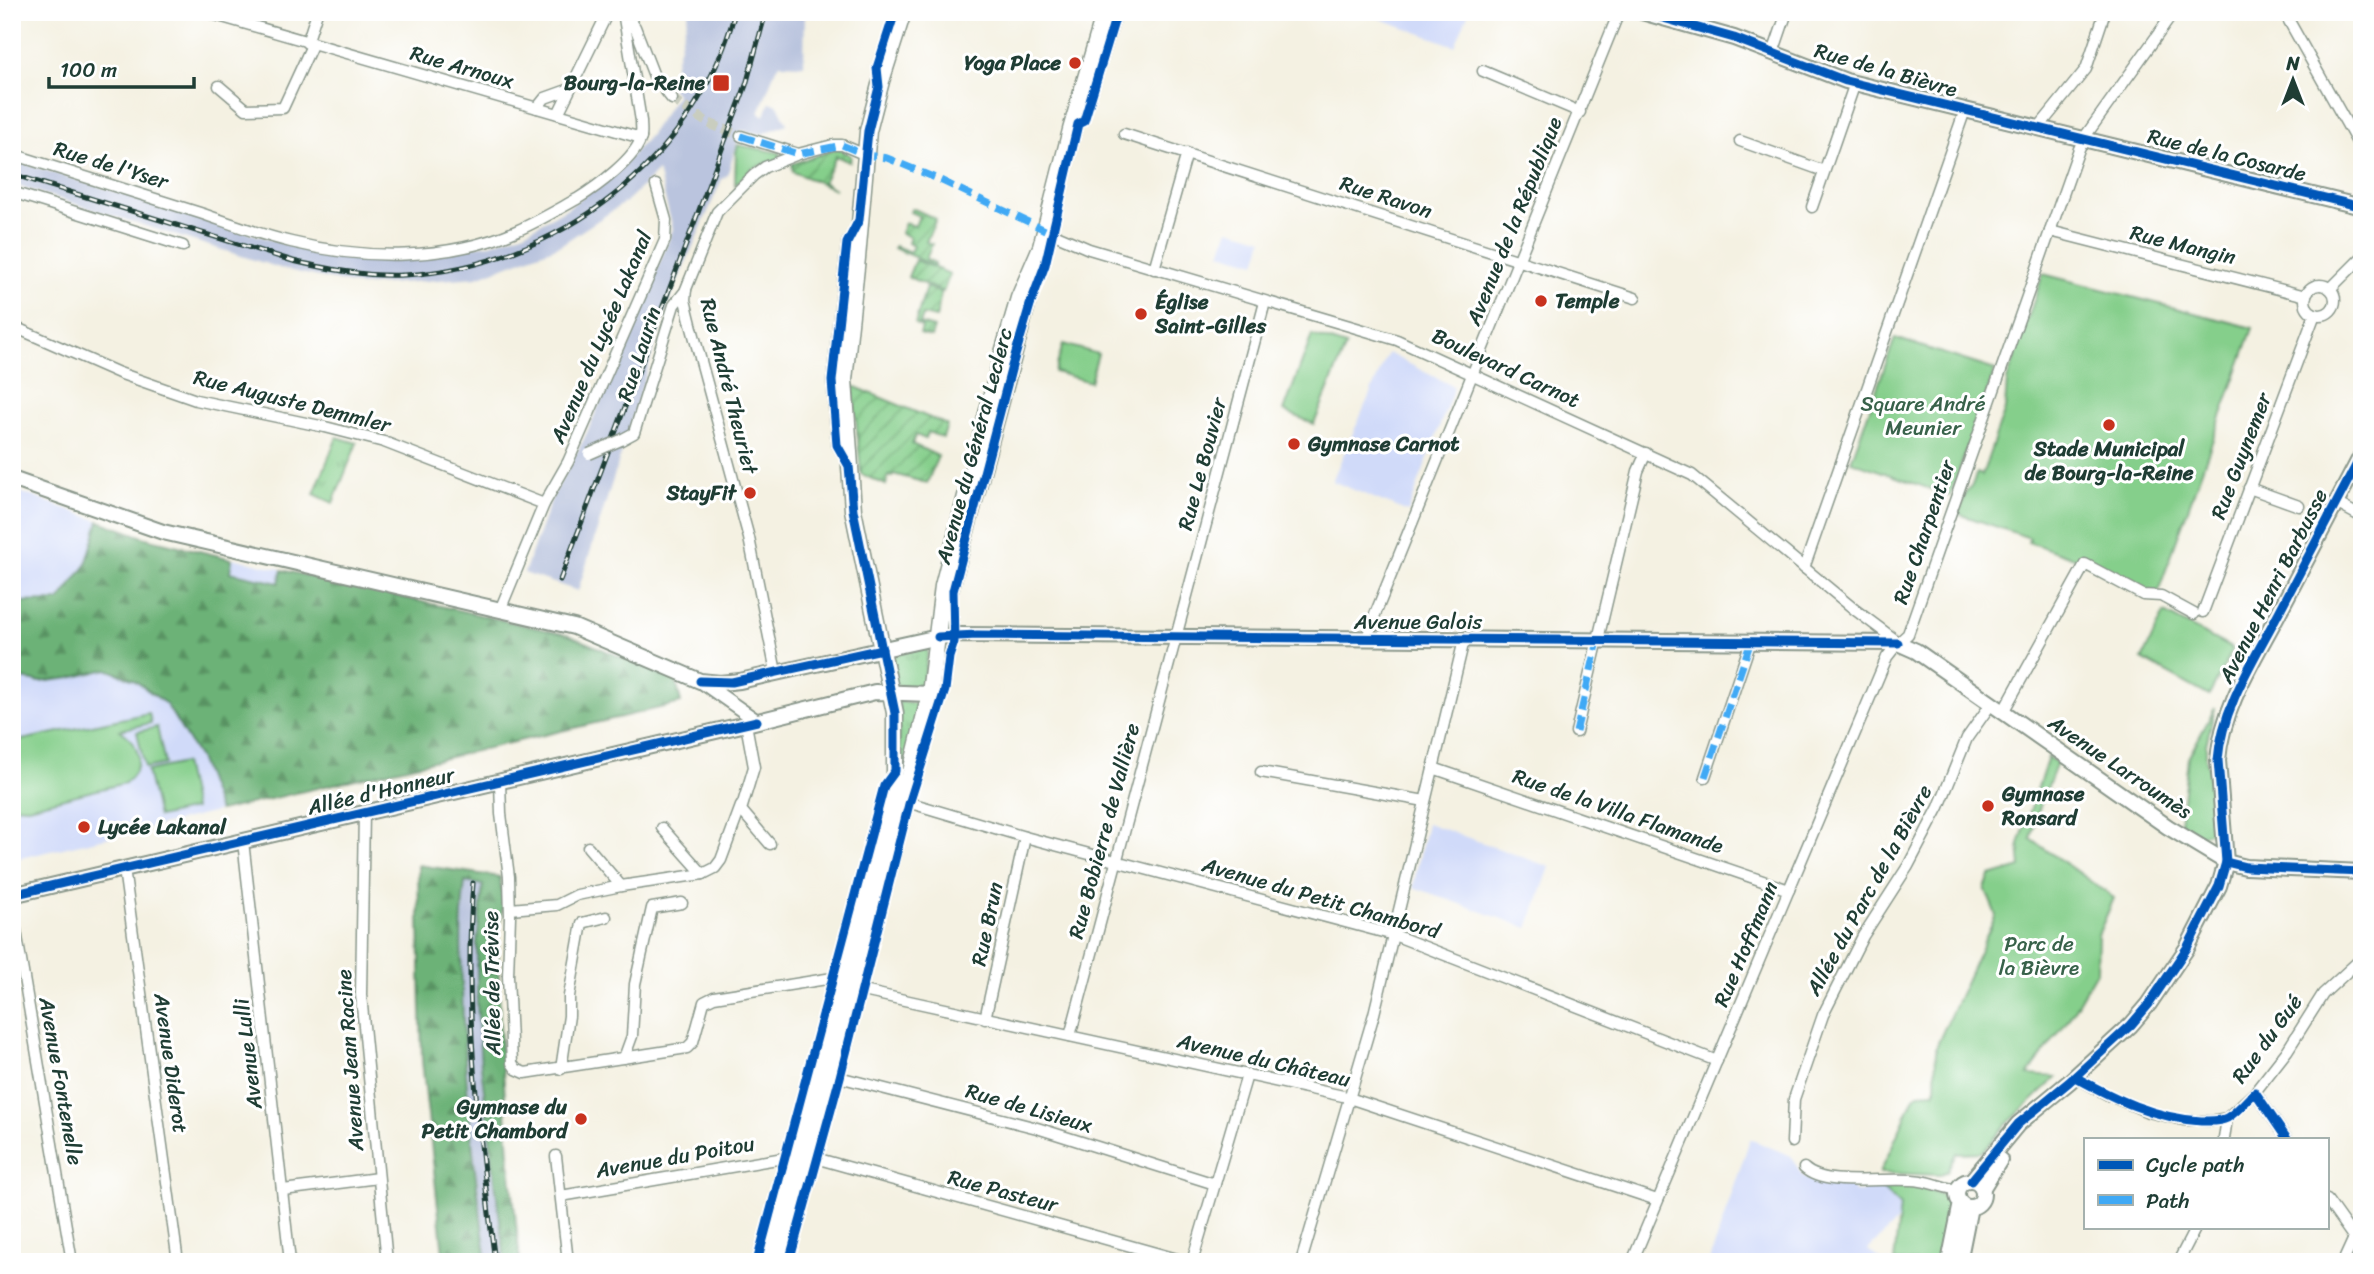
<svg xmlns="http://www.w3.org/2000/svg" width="2374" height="1274" font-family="Sriracha,sans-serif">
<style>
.built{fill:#d0daf9}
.railway{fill:#bac4de}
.grass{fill:url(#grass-tufts);stroke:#528660;stroke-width:2}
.forest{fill:url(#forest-firs);stroke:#467856;stroke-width:2}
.park{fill:#85cf8b;stroke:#528660;stroke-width:2}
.garden{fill:url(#garden-furrows);stroke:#528660;stroke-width:2}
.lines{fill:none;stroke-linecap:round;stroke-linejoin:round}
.minor-tunnel{stroke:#c9cdbf;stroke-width:10;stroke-dasharray:10 5;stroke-linecap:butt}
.minor-casing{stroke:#8a978b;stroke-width:13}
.tertiary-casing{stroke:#8a978b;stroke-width:16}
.secondary-casing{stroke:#8a978b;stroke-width:18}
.primary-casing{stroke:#8a978b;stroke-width:19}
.minor{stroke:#fff;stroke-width:10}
.tertiary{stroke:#fff;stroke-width:12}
.secondary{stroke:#fff;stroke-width:14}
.primary{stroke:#fff;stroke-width:16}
.rail-casing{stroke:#1f3d34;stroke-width:5}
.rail{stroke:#fff;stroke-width:2.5;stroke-dasharray:8;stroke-linecap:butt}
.minor-bridge-casing{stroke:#8a978b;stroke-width:13;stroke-linecap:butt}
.minor-bridge{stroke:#fff;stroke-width:10}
.quiet{stroke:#3fa9f5;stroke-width:7;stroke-dasharray:14 7;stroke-linecap:butt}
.cycleway-casing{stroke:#fff;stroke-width:13}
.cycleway{stroke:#0057b8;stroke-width:9}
.poi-dot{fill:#c8321e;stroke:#fff;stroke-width:2.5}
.labels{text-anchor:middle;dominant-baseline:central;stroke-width:6;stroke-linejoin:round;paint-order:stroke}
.poi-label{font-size:21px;font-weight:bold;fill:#1f3d34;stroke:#fff;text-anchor:start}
.street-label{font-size:21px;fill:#1f3d34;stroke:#fff}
.park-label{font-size:21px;fill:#38624a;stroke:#fff}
</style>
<defs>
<pattern id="grass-tufts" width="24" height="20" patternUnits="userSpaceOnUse" patternTransform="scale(1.75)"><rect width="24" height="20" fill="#85cf8b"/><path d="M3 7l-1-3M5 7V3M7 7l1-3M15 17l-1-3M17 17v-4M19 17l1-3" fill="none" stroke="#6ca972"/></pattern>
<pattern id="forest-firs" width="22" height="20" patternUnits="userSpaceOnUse" patternTransform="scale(1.75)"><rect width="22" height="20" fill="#6cb277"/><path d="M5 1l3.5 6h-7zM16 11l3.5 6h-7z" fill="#589262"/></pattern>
<pattern id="garden-furrows" width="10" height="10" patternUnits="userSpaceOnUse" patternTransform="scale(1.75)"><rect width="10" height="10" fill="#85cf8b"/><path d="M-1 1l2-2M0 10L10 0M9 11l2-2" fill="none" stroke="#6ca972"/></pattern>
</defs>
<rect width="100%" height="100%" fill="#fff"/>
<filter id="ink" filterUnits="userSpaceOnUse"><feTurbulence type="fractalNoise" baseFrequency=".0143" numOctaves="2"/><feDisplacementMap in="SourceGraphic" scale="14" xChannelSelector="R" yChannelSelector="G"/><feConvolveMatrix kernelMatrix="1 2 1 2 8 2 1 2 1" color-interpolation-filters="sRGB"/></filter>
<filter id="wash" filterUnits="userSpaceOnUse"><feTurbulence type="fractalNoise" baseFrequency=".00686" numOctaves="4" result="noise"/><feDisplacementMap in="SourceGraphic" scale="28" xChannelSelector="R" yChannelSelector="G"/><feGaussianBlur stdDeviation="1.57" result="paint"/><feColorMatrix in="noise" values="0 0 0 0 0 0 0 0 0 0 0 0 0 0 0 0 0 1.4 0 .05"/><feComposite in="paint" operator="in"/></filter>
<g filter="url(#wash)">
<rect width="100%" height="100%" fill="#f4f1e2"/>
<g class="built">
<path d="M 1362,12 L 1469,12 L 1455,46 Z"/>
<path d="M 1229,229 L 1263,239 L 1256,263 L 1221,253 Z"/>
<path d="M 1388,353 L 1454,387 L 1408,512 L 1332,481 Z"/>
<path d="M 12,489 L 146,538 L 568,635 L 676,680 L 681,703 L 12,860 Z"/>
<path d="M 1427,823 L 1550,867 L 1528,928 L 1413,887 Z"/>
<path d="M 1750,1139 L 1791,1156 L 1802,1175 L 1818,1184 L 1851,1185 L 1854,1192 L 1862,1192 L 1866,1186 L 1880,1186 L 1900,1205 L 1898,1220 L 1868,1250 L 1882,1261 L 1894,1262 L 1709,1262 Z"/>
</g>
<g class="railway">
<path d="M 689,12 L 805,12 L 804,65 L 780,64 L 776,68 L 759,113 L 765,116 L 770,102 L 778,105 L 787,124 L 762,134 L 741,130 L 727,176 L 722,179 L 668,304 L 578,591 L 524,573 L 552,498 L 584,439 L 636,323 L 673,229 L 658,171 L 627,201 L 559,246 L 477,277 L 360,286 L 283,269 L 12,184 L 12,160 L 292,246 L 362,258 L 491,244 L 525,232 L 568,208 L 622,166 L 649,136 L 677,95 L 669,85 Z"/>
<path d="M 465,882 L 483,884 L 477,943 L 477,1002 L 481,1066 L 505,1262 L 487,1262 L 471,1126 L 462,1002 L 461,942 Z"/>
</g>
<g class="grass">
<path d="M 337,437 L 357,443 L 333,503 L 314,494 Z"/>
<path d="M 921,647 L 926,648 L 928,652 L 923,684 L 919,688 L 898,686 L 895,682 L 891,656 Z"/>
<path d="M 899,701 L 920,704 L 905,762 L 898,802 Z"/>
</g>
<g class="forest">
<path d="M 99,521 L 146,538 L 232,559 L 230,572 L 279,583 L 282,570 L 568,635 L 676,680 L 681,703 L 219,811 L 199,758 L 166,704 L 134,680 L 107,669 L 71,678 L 40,682 L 15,678 L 12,673 L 12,605 L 15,602 L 59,601 L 86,565 Z"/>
<path d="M 418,865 L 500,877 L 503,906 L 498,938 L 500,1028 L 509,1154 L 520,1262 L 505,1262 L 481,1066 L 477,1002 L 477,943 L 483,885 L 465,882 C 460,916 461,954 462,989 C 464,1080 474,1172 487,1262 L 444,1262 L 422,1061 Z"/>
</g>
<g class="park">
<path d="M 738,145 L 781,153 L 779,159 L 753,168 L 735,185 L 736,152 Z"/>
<path d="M 2043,274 L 2253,328 L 2158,592 L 2141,591 L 2086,562 L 2028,542 L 2030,538 L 1959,514 L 1967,490 L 1972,485 L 1977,473 L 1982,475 L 2005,409 L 2007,380 Z"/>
<path d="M 1312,335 L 1346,346 L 1314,424 L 1284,411 Z"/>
<path d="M 1895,338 L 1995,370 L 1950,496 L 1851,461 Z"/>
<path d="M 1063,344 L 1098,354 L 1090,382 L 1055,372 Z"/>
<path d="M 2164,613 L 2233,649 L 2209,696 L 2142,659 Z"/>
<path d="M 2215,708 L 2206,745 L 2206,759 L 2209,769 L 2212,810 L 2212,831 L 2201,835 L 2180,823 L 2188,758 Z"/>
<path d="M 149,713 L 151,723 L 120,730 C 140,743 146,766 125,783 L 28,807 L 12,806 L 12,749 L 19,747 L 17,741 Z"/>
<path d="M 157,727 L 165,764 L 145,768 L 137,732 Z"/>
<path d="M 2048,757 L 2057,763 L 2039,809 L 2031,839 L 2114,898 L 2098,935 L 2097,970 L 2068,1020 L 2028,1075 L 2057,1077 L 2006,1125 L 1982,1152 L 1956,1153 L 1947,1171 L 1939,1175 L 1880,1173 L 1914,1097 L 1918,1093 L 1935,1092 L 1936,1047 L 1996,915 L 1985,888 L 1990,876 L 2021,867 L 2019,844 Z"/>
<path d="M 184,763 L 194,809 L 158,817 L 147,771 Z"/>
<path d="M 1880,1186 C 1899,1186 1945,1184 1952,1208 C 1955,1217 1941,1251 1938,1262 L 1894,1262 L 1900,1206 Z"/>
</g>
<g class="garden">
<path d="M 839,148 L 851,156 L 850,162 L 836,156 L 823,182 L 835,189 L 793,172 L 792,164 Z"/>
<path d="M 912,208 L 936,219 L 926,242 L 932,244 L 926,259 L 935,263 L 934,266 L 894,248 L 895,246 L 910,252 L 913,246 L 908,243 L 910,237 L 901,233 L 905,223 L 915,226 L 919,216 L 910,212 Z"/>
<path d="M 915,260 L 950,274 L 943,292 L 908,277 Z"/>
<path d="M 926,287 L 941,293 L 936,318 L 923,315 L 920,324 L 934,328 L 931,337 L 920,334 L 922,327 L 915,324 Z"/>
<path d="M 853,386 L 947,425 L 943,438 L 928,432 L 925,439 L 916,435 L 912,444 L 938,456 L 927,483 L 893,474 L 892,477 L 888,476 L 886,485 L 861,474 Z"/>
</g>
</g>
<g filter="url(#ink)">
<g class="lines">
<path class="minor-tunnel" d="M 672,99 L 708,123 L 741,136"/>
<defs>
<g id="minor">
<path d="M 205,12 L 641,138"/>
<path d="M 624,12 L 635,27 L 654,76 L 672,99"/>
<path d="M 2284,12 L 2362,151"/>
<path d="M 307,43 L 317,12"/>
<path d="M 1773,53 L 1787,12"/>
<path d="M 1483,71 L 1580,112"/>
<path d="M 219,86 L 246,109 L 283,108 L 312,45"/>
<path d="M 537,108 L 545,98 L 570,89"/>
<path d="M 558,114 L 608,12"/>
<path d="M 1076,117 L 1087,109 L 1117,12"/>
<path d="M 2039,127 L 2086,69 L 2105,12"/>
<path d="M 1124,134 L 1635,298"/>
<path d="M 741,136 L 798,154"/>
<path d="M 1740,141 L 1824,171"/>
<path d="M 12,154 C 75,174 138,193 200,213 C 230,223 260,235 291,242 C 364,260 446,261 516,231 C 537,222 557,210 577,199 C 595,188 637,158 641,137 C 642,132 641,126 641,121 L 623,12"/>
<path d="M 12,192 L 183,246"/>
<path d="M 1812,207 L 1855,83"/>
<path d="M 1045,230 L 1089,249 L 1397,340 L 1692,475 L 1854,609 L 1898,642"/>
<path d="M 2050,231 L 2306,296"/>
<path d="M 1154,269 L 1187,153"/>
<circle cx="2320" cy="300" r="15"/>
<path d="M 2330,289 L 2362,257"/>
<path d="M 12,326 L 119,373 L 196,400 L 325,427 L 384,442 L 544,504"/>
<path d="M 621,440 L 634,433 L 674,305 L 686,290"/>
<path d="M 847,461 L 837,445 L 832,381 L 847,243 L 856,227"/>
<path d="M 2249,488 L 2299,506"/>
<path d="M 2336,503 L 2362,517"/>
<path d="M 1804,568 L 1965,110"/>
<path d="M 941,604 L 953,591 L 1030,305 L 1026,299 L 1020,296"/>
<path d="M 500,610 L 544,504 L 568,462 L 665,240 L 666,220 L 656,185"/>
<path d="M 2203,612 L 2315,314"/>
<path d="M 1367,639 L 1372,622 L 1619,12"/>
<path d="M 776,672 L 749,538 L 692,328 L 685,300 L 686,289 L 717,212 L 754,175 L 765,167 L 798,154 L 833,145 L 842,145 L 866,155"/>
<path d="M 2003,712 L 2085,564 L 2143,595 L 2161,596 L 2194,614"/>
<path d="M 746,724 L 754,767 L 741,810 L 770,844"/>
<path d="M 1576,732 L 1638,471 L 1646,453"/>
<path d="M 1433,768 L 1789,890"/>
<path d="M 1261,772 L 1425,801"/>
<path d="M 1705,777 L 1751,641"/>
<path d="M 500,781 L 501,814 L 509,877 L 510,916 L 508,976 L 512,1063 L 516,1069 L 525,1073 L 687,1048 L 693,1042 L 704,1002 L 714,997 L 845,976"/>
<path d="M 904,801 L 1025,837 L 1394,935 L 1717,1061"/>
<path d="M 364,812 L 361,995 L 387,1262"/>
<path d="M 662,828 L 703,874 L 715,868 L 721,860 L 741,806"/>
<path d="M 243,841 L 290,1262"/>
<path d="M 588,847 L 621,886 L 703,874"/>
<path d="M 124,869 L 178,1262"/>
<path d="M 12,907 L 72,1262"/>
<path d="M 510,909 L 557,905 L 577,895 L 621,886"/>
<path d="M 854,989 L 1343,1096 L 1657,1200"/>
<path d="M 985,1019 L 1025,837"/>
<path d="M 1070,1036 L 1265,302"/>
<path d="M 624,1058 L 632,1036 L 635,984 L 652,908 L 682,903"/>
<path d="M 561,1069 L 569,1016 L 569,996 L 582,923 L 606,917"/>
<path d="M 831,1075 L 1037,1128 L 1215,1184"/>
<path d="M 2075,1077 L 2108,1095 L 2148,1112 L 2183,1120 L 2211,1121 L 2227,1118 L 2255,1092 L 2287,1051 L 2323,994 L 2362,958"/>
<path d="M 2255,1092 L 2287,1139"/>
<path d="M 2224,1139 L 2227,1118"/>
<path d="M 1792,1142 L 1794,1099 L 1823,1015 L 1863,936 L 1908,866 L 1939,807 L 1967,738 L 1991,704"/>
<path d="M 556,1156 L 568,1262"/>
<path d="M 808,1156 L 1188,1262"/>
<path d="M 1804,1168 C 1826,1189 1890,1176 1921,1181 C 1933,1183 1945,1188 1958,1190"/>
<path d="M 283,1190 L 378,1178"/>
<path d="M 561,1196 L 795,1156"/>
<path d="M 2327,1200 L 2354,1238"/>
<path d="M 1192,1262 L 1247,1075"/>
<path d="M 1301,1262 L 1374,1014 L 1464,640"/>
<path d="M 1632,1262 L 1887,657 L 1898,643 L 1908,634 L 2079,149 L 2084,138 L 2174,12"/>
<path d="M 2178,1262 L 2196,1227"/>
<path d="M 2343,1262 L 2354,1238"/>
</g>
<path id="tertiary" d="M 700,681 L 757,721"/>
<g id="secondary">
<path d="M 1642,12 L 1734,38 L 1846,81 L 2362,207"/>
<path d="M 12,479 L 163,532 L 574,627 L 700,681 L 720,683 L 740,681 L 938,637 L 958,635 L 1898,643 L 1916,651 L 2168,827 L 2226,862 L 2246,867 L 2362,872"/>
<path d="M 12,895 L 746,724 L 875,692 L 930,694"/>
<path d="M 1971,1181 L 2018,1124 L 2069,1082 L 2131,1025 L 2149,1004 L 2187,948 L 2219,886 L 2226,862 L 2218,760 C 2222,707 2255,658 2279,612 C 2307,559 2334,507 2362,454"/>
<circle cx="1970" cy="1194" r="13"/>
<path d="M 1982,1189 L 2000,1160"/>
<path d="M 1949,1262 L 1961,1203"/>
<path d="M 1959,1262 L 1969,1212"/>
</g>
<g id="primary">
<path d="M 766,1262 L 875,861 L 891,801 L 895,771 L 895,713 L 853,510 L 844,380 L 857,258 L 868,131 L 881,81 L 903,12"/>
<path d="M 779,1262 L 904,801 L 930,694 L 943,586 L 1000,363 L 1019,298 L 1041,247 L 1071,130 L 1105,12"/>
</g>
</defs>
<use href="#minor" class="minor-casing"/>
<use href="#tertiary" class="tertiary-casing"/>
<use href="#secondary" class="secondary-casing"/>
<use href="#primary" class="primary-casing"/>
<use href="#minor" class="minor"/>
<use href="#tertiary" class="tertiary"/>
<use href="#secondary" class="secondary"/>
<use href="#primary" class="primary"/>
<defs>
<g id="rail">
<path d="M 12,174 L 293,261 C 329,269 366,277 404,275 C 556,267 696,162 735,12"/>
<path d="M 560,580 L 746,85 L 766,12"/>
<path d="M 473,883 C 463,1010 479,1135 495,1262"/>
</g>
</defs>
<use href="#rail" class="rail-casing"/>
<use href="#rail" class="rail"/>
<defs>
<path id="minor-bridge" d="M 589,454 L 621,440"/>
</defs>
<use href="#minor-bridge" class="minor-bridge-casing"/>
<use href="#minor-bridge" class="minor-bridge"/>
<g class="quiet">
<path d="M 741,136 L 798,154 L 842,145 L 866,155 L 887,158 L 938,179 L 1045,230"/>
<path d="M 1576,732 L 1598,641"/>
<path d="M 1705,777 L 1751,641"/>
</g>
<defs>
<g id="cycleway">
<path d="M 1642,12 L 1734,38 L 1846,81 L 2362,207"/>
<path d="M 938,637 L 977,635 L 1898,643"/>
<path d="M 700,681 L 732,682 L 882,649"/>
<path d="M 2226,862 L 2246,867 L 2362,872"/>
<path d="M 12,895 L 757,721"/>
<path d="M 2075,1077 C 2115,1099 2154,1118 2201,1121 C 2209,1121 2220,1122 2227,1118 C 2237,1112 2247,1100 2255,1092 L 2287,1139"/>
<path d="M 1971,1181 L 2018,1124 L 2069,1082 L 2131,1025 L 2149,1004 L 2187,948 L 2219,886 L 2226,862 L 2218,760 C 2222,707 2255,658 2279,612 C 2307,559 2334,507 2362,454"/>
<path d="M 757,1262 L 884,786 L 895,771 L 895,713 L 853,510 L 849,466 L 837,445 L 832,381 L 847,243 L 859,220 L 868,131 L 879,87 L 877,68 L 895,12"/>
<path d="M 789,1262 L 840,1077 L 909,804 L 945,690 L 949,657 L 954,642 L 953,591 L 1012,366 L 1030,305 L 1045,265 L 1078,124 L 1084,121 L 1117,12"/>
</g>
</defs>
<use href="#cycleway" class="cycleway-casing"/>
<use href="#cycleway" class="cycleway"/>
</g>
</g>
<g class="poi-dot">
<circle cx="1075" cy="63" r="7"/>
<rect x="712" y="74" width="18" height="18" rx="3.5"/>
<circle cx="1541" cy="301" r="7"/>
<circle cx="1141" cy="314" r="7"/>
<circle cx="2109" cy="425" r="7"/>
<circle cx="1294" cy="444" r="7"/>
<circle cx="750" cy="493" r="7"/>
<circle cx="1988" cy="806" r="7"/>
<circle cx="84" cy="827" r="7"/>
<circle cx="581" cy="1119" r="7"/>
</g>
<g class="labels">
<g class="poi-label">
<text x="1061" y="63" text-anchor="end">Yoga Place</text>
<text x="705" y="83" text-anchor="end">Bourg-la-Reine</text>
<text x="1555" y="301">Temple</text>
<text x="1155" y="302">Église<tspan x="1155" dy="24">Saint-Gilles</tspan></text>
<text x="1308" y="444">Gymnase Carnot</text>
<text x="2109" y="449" text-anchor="middle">Stade Municipal<tspan x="2109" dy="24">de Bourg-la-Reine</tspan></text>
<text x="736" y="493" text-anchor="end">StayFit</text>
<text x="2002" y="794">Gymnase<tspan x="2002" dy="24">Ronsard</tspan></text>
<text x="98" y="827">Lycée Lakanal</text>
<text x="567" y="1107" text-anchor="end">Gymnase du<tspan x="567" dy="24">Petit Chambord</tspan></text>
</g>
<g class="street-label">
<text transform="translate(462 67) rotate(16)">Rue Arnoux</text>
<text transform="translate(1886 70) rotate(16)">Rue de la Bièvre</text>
<text transform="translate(2227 155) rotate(14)">Rue de la Cosarde</text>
<text transform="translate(111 165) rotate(17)">Rue de l'Yser</text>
<text transform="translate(1386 197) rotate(18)">Rue Ravon</text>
<text transform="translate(1514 221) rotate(-68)">Avenue de la République</text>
<text transform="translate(2183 245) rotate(14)">Rue Mangin</text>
<text transform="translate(601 337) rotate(-67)">Avenue du Lycée Lakanal</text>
<text transform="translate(639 354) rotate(-72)">Rue Laurin</text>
<text transform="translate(1506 368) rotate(25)">Boulevard Carnot</text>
<text transform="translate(729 386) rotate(76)">Rue André Theuriet</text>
<text transform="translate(292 401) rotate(14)">Rue Auguste Demmler</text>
<text transform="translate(974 446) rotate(-75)">Avenue du Général Leclerc</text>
<text transform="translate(2241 456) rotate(-69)">Rue Guynemer</text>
<text transform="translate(1202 464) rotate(-75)">Rue Le Bouvier</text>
<text transform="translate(1924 532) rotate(-71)">Rue Charpentier</text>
<text transform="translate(2273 586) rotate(-63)">Avenue Henri Barbusse</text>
<text x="1418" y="622">Avenue Galois</text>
<text transform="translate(2120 767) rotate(34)">Avenue Larroumès</text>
<text transform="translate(381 791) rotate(-13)">Allée d'Honneur</text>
<text transform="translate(1618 811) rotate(19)">Rue de la Villa Flamande</text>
<text transform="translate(1104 831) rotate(-75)">Rue Bobierre de Vallière</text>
<text transform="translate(1869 890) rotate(-61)">Allée du Parc de la Bièvre</text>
<text transform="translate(1321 898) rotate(16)">Avenue du Petit Chambord</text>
<text transform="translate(987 924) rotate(-78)">Rue Brun</text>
<text transform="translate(1746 944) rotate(-67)">Rue Hoffmann</text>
<text transform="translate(492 983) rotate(-91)">Allée de Trévise</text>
<text transform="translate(2267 1039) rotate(-54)">Rue du Gué</text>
<text transform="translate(248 1054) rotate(-97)">Avenue Lulli</text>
<text transform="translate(350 1060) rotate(-94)">Avenue Jean Racine</text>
<text transform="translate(1264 1060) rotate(13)">Avenue du Château</text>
<text transform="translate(171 1063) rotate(82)">Avenue Diderot</text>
<text transform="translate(61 1081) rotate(80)">Avenue Fontenelle</text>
<text transform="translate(1029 1108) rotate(16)">Rue de Lisieux</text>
<text transform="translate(675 1157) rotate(-10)">Avenue du Poitou</text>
<text transform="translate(1003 1191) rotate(15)">Rue Pasteur</text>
</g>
<g class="park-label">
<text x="1923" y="404">Square André<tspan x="1923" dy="24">Meunier</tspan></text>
<text x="2039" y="944">Parc de<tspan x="2039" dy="24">la Bièvre</tspan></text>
</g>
</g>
<rect width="2374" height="1274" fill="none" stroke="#fff" stroke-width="42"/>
<rect x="2084" y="1138" width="245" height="91" fill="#ffffff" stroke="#a5b1ae" stroke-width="2"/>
<rect x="2098" y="1160" width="35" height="10" fill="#0057b8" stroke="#a5b1ae" stroke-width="2"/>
<text x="2146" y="1172" font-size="21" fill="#1f3d34">Cycle path</text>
<rect x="2098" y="1195" width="35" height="10" fill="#3fa9f5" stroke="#a5b1ae" stroke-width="2"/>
<text x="2146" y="1208" font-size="21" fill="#1f3d34">Path</text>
<g transform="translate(2293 80)" stroke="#ffffff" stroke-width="5" paint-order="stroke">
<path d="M0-5L12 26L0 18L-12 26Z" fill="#1f3d34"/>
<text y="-10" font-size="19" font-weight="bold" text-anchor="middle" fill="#1f3d34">N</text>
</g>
<path d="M49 77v10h145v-10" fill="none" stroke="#1f3d34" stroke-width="3.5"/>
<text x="60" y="77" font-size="21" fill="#1f3d34" stroke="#ffffff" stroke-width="5" paint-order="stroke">100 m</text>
</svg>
